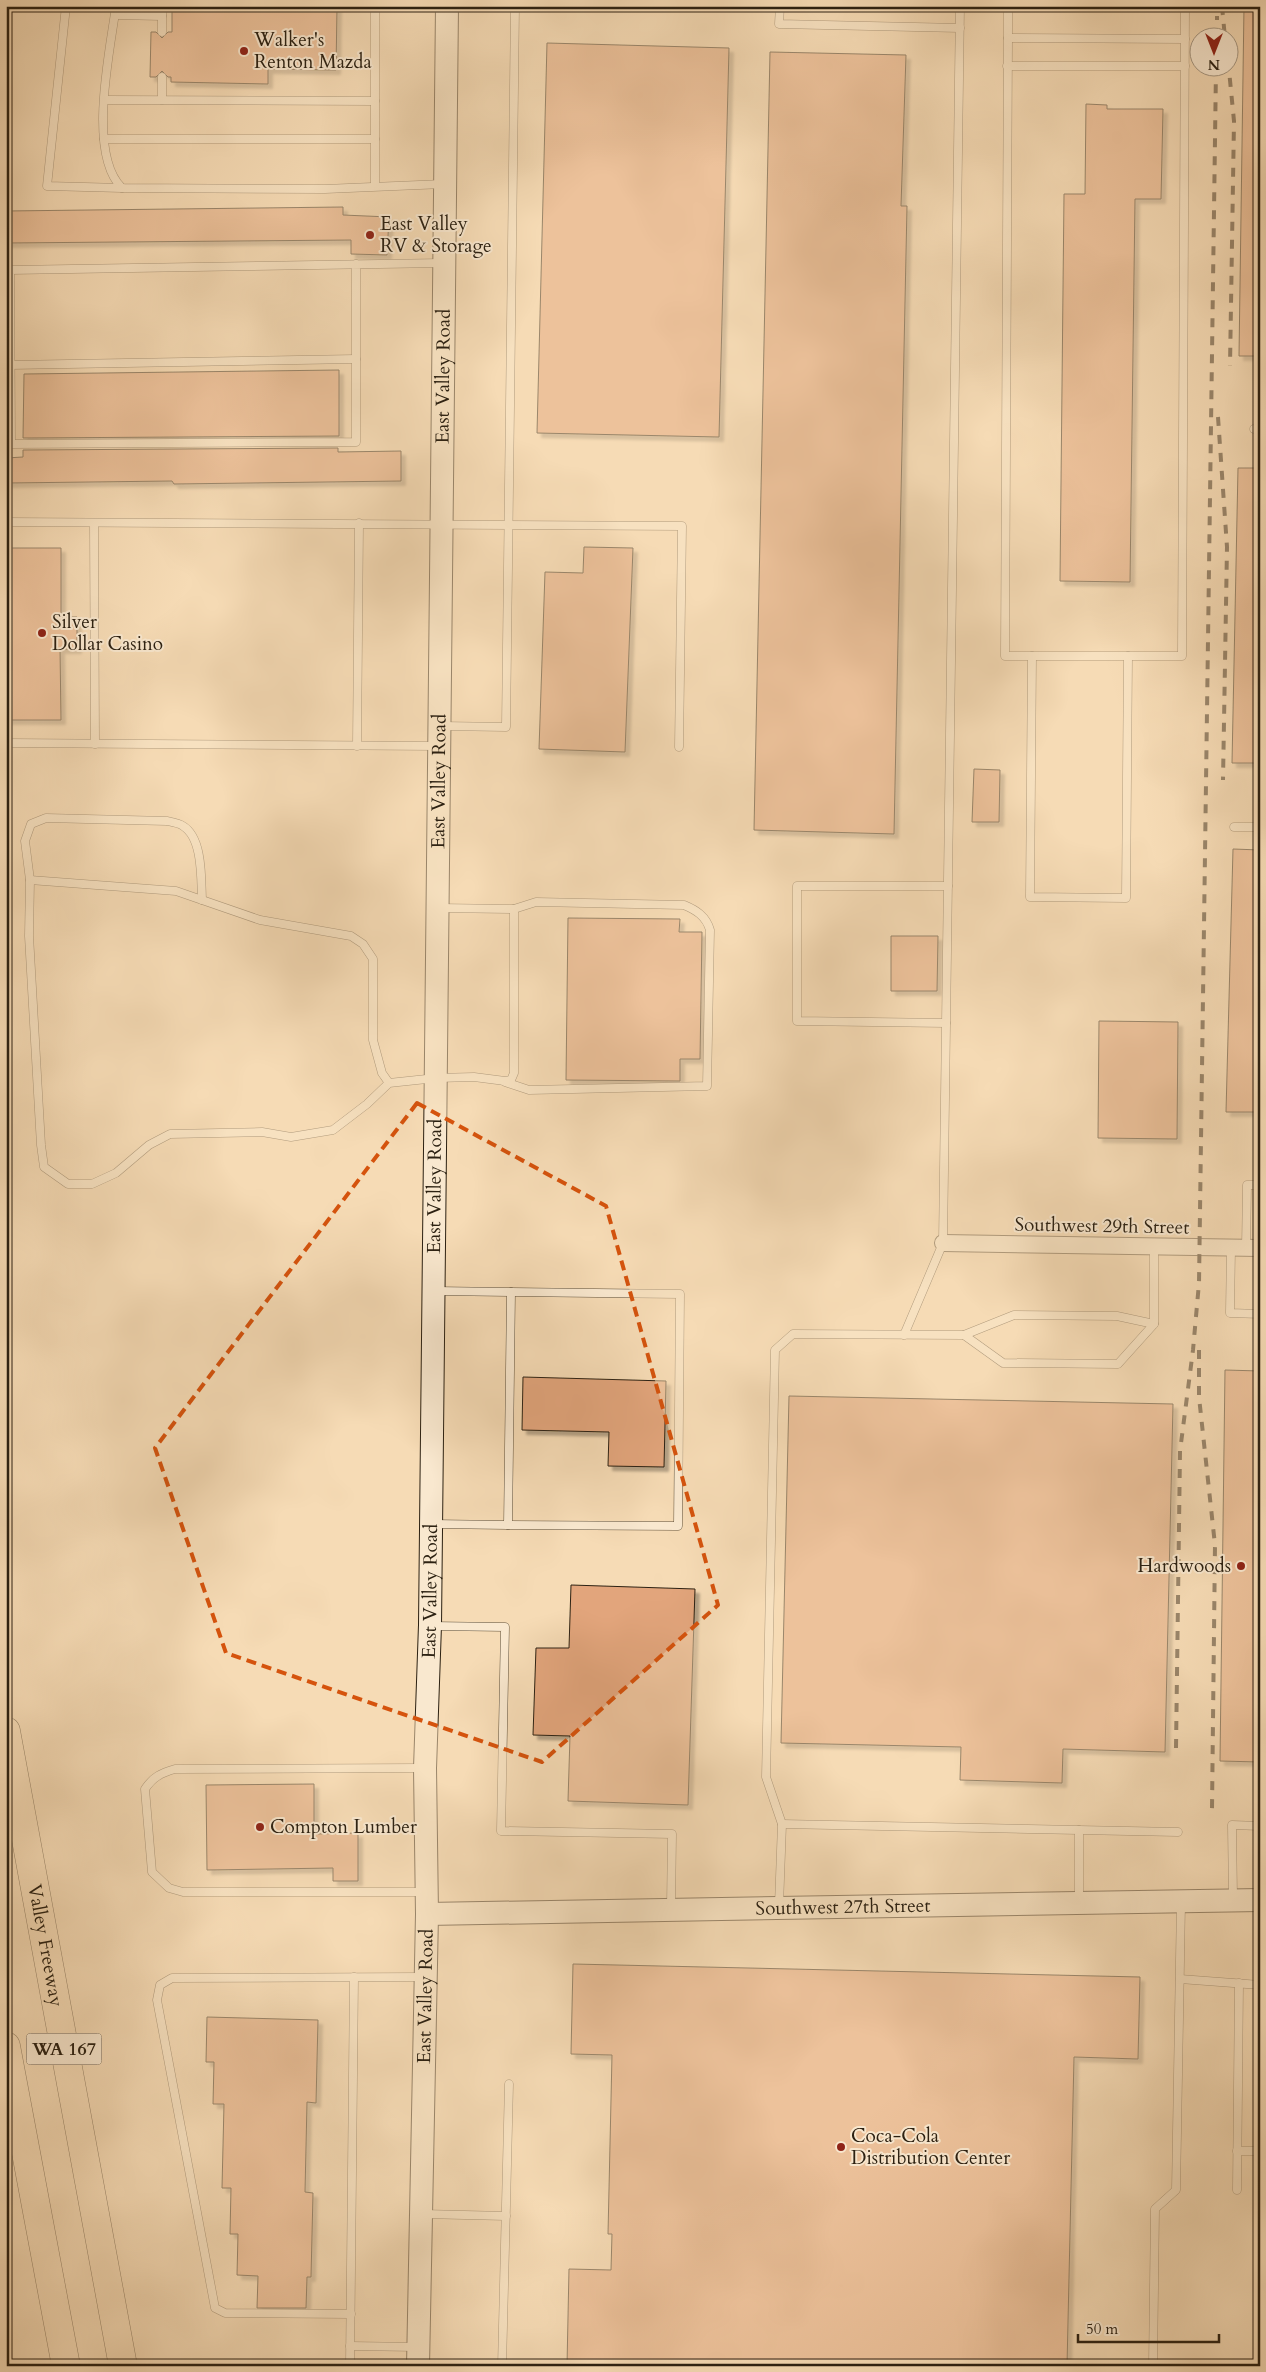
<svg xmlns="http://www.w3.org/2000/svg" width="1266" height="2372" font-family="Cardo,serif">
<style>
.building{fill:#e2a57b;stroke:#2c2112;filter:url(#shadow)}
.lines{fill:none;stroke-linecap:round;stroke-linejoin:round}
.lane-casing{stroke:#5e503b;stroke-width:9}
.street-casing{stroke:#5e503b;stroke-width:18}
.secondary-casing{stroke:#2c2112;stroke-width:24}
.highway-casing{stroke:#2c2112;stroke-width:29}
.lane{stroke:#f9e8cf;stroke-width:8}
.street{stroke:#f9e8cf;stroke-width:16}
.secondary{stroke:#f9e8cf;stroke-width:22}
.highway{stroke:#f6dbb5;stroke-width:28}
.rail{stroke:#2c2112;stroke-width:4;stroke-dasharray:9 9;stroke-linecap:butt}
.marked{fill:none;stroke:#d5530d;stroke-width:4;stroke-dasharray:10 6;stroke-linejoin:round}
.poi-dot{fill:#8f2418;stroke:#f9e8cf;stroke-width:2}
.labels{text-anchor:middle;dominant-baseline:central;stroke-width:4;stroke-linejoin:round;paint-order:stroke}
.shield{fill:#f9e8cf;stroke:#6a5d4b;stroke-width:1}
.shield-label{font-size:18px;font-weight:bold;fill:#2c2112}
.poi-label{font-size:19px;fill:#2c2112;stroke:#f9e8cf;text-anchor:start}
.street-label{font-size:19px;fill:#2c2112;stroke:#f9e8cf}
</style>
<defs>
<filter id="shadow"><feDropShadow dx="4.5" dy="4.5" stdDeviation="1" flood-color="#0004"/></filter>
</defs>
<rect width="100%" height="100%" fill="#f6dbb5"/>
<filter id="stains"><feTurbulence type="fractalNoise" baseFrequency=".004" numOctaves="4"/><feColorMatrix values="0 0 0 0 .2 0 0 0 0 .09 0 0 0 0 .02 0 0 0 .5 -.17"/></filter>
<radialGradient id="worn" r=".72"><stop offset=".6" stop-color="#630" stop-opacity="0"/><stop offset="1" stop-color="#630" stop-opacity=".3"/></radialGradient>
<g class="building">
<path d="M 172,6 L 337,6 L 336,70 L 268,69 L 268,84 L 171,82 L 171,77 L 168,77 L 162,71 L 156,77 L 150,77 L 151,32 L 156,32 L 162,38 L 168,32 L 172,32 Z"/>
<path d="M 1244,6 L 1260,6 L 1260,356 L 1239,356 Z"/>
<path d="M 547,43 L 729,48 L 719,437 L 537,433 Z"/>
<path d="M 770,52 L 906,55 L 901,206 L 907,206 L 894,834 L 754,830 Z"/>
<path d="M 1086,104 L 1107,105 L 1107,109 L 1163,109 L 1161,199 L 1135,199 L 1130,582 L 1060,581 L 1064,194 L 1085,194 Z"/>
<path d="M 343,207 L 343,215 L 389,217 L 387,255 L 351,254 L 351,240 L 6,243 L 6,211 Z"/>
<path d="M 339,370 L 339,436 L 23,438 L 24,374 Z"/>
<path d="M 338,448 L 338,452 L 401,451 L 401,481 L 174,484 L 172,481 L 7,483 L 6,458 L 23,457 L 23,450 Z"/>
<path d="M 1238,468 L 1260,468 L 1260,763 L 1232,763 Z"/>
<path d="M 584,547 L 633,548 L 625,752 L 539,749 L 545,572 L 583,573 Z"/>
<path d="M 6,548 L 61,548 L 61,617 L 77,617 L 77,649 L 60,649 L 61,720 L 6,720 Z"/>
<path d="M 974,769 L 1000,770 L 999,822 L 972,822 Z"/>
<path d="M 1233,849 L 1260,850 L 1260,1112 L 1226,1112 Z"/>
<path d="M 568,918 L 680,919 L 679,932 L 702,932 L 700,1059 L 680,1059 L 680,1081 L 566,1080 Z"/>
<path d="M 891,936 L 938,936 L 937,991 L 891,991 Z"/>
<path d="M 1099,1021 L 1178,1022 L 1177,1139 L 1098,1138 Z"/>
<path d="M 1225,1370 L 1260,1371 L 1260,1762 L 1220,1761 Z"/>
<path d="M 523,1377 L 666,1381 L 664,1467 L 608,1466 L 609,1432 L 522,1430 Z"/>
<path d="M 789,1396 L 1173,1404 L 1165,1752 L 1063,1749 L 1062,1783 L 960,1780 L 961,1747 L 781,1743 Z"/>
<path d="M 571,1585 L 695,1589 L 688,1805 L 568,1801 L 570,1736 L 533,1735 L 536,1648 L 569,1648 Z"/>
<path d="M 314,1784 L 314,1834 L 358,1833 L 358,1881 L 333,1881 L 333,1868 L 207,1870 L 206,1785 Z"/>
<path d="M 573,1964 L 1140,1977 L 1138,2059 L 1074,2057 L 1067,2366 L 567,2366 L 569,2269 L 611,2270 L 612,2234 L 608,2234 L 612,2055 L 571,2054 Z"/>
<path d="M 207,2017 L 318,2020 L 316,2103 L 307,2102 L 305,2192 L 313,2193 L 311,2277 L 307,2277 L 306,2308 L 257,2308 L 258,2276 L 237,2275 L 238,2234 L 230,2234 L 231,2188 L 222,2188 L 224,2104 L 213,2104 L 214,2062 L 206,2062 Z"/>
</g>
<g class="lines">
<defs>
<g id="lane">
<path d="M 66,6 L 47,186 L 122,188"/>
<path d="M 116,6 C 110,51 87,154 122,188 L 325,189 L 443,184"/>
<path d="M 780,6 L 779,24 L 960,28"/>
<path d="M 1008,6 L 1008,38 L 1185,39"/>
<path d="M 115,15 L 162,16"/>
<path d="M 162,32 L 162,6"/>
<path d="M 1008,38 L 1005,656 L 1182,656 L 1185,6"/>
<path d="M 1007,66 L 1185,66"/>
<path d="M 162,77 L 162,100"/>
<path d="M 105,100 L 375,101"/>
<path d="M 104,139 L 375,139"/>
<path d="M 375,185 L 375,6"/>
<path d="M 356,264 L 356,442 L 11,444 L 10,270 L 442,263"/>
<path d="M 10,365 L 356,359"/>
<path d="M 1254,429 L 1260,429"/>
<path d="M 6,522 L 682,526 L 679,747"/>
<path d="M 94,523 L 95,744"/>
<path d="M 1032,656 L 1030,897 L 1126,898 L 1128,656"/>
<path d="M 442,726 L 506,727 L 515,6"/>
<path d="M 6,743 L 437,746"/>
<path d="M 357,746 L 359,523"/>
<path d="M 1234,827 L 1260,827"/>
<path d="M 30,880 L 176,891 L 260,920 L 351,936 L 363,944 L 373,959 L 373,1040 L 382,1073 L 389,1083"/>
<path d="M 202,900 C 201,879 203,838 183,826 C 179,823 172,822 167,821 L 46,818 L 31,824 L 25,841 L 30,880 L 29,936 L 41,1145 L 44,1167 L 68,1184 L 92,1184 L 116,1173 L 149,1145 L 170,1134 L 262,1132 L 291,1137 L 333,1130 L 367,1104 L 389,1083 L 436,1078 L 474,1077 L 505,1081 L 511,1080 L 514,1073 L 514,909"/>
<path d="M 439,908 L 514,909 L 536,902 L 684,905 C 696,910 706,916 710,930 L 707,1086 L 529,1090 L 505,1082"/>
<path d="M 946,1023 L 797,1021 L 797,886 L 948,886"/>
<path d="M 1231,1248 L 1230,1313 L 1260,1314"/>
<path d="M 1246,1248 L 1247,1185 L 1260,1185"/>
<path d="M 904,1335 L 943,1243 L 960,6"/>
<path d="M 964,1335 L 1014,1315 L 1117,1316 L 1154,1324"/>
<path d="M 433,1524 L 508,1525 L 511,1292 L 435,1291"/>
<path d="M 508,1525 L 678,1526 L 680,1294 L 511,1292"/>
<path d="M 432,1626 L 505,1627 L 501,1831 L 672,1834 L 671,1907"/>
<path d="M 423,1768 L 175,1769 C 161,1773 153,1777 145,1789 L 152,1872 L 169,1888 L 183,1892 L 424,1892"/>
<path d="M 782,1824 L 1178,1832"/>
<path d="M 1233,1898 L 1232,1825 L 1260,1826"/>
<path d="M 1079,1901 L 1079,1830"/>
<path d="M 779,1905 L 782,1824 L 766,1777 L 775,1350 L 793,1334 L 964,1335 L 1003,1363 L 1118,1364 L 1154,1324 L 1154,1246"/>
<path d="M 1180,1979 L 1260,1985"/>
<path d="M 1237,2151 L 1260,2151"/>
<path d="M 1237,2190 L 1239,1983"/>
<path d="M 423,2214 L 506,2216"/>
<path d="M 351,2314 L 225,2313 L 215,2308 L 157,2000 L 160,1985 L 172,1978 L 423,1977"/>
<path d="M 350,2346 L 417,2347"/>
<path d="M 217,2365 L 350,2366 L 354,1977"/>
<path d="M 502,2366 L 509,2084"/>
<path d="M 1153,2366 L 1155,2209 L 1176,2190 L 1181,1903"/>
</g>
<path id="street" d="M 943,1243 L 1260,1248"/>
<g id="secondary">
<path id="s1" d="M 427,1914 L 1260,1900"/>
<path id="s2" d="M 418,2366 L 427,1914 L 425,1768 L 430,1625 L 447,6"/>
</g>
<g id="highway">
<path id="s3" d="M 6,1731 L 123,2366"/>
<path d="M 6,2046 L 66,2366"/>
</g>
</defs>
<use href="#lane" class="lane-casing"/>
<use href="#street" class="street-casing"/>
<use href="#secondary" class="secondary-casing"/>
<use href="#highway" class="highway-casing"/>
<use href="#lane" class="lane"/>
<use href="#street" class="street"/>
<use href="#secondary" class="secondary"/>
<use href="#highway" class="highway"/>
<g class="rail">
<path d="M 1222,6 L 1225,38"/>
<path d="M 1217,38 L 1217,16"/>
<path d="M 1228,60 L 1234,121 L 1230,366"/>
<path d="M 1218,417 L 1227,547 L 1223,780"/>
<path d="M 1199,1350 L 1199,1397 L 1215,1545 L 1212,1809"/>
<path d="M 1176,1748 L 1180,1451 L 1193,1350 L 1199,1283 L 1216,68"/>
</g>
</g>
<path d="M0 0H1266V2372H0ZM 417,1103 L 606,1206 L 718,1605 L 542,1762 L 226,1653 L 155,1448 Z" fill="#f6dbb5" fill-opacity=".55" fill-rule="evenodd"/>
<path class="marked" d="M 417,1103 L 606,1206 L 718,1605 L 542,1762 L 226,1653 L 155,1448 Z"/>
<g class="poi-dot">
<circle cx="244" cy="51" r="5"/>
<circle cx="370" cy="235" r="5"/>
<circle cx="42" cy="633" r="5"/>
<circle cx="1241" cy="1566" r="5"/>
<circle cx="260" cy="1827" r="5"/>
<circle cx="841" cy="2147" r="5"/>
</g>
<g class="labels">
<rect class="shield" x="26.5" y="2033.5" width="75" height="31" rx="4"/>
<g class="shield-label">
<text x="64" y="2049">WA 167</text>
</g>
<g class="poi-label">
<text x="254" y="40">Walker's<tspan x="254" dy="22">Renton Mazda</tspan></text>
<text x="380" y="224">East Valley<tspan x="380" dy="22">RV &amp; Storage</tspan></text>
<text x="52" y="622">Silver<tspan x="52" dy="22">Dollar Casino</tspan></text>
<text x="1231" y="1566" text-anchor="end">Hardwoods</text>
<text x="270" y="1827">Compton Lumber</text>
<text x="851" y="2136">Coca-Cola<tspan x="851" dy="22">Distribution Center</tspan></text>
</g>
<g class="street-label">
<text stroke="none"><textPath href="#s2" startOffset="1990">East Valley Road</textPath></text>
<text stroke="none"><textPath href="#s2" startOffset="1585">East Valley Road</textPath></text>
<text stroke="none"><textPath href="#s2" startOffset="1180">East Valley Road</textPath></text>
<text transform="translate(1102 1226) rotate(1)">Southwest 29th Street</text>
<text stroke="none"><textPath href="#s2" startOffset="775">East Valley Road</textPath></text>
<text stroke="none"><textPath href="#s1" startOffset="416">Southwest 27th Street</textPath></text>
<text stroke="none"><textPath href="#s3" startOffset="218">Valley Freeway</textPath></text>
<text stroke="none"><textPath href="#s2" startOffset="370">East Valley Road</textPath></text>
</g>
</g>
<rect width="1266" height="2372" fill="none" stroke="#f6dbb5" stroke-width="25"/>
<rect x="8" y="8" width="1251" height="2357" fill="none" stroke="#2c2112" stroke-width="2.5"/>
<rect x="12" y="12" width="1241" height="2347" fill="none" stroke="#2c2112"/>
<g transform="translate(1214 52) rotate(180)"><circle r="24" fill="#f9e8cf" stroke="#a79883"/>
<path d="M0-4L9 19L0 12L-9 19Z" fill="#8f2418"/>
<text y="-8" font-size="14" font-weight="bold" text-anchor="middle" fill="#2c2112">N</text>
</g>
<path d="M1078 2334v8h141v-8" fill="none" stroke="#2c2112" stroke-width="2.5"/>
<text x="1086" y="2334" font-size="15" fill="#2c2112" stroke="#f9e8cf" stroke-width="4" paint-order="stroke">50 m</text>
<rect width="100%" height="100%" filter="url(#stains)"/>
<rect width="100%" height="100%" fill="url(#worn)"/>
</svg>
